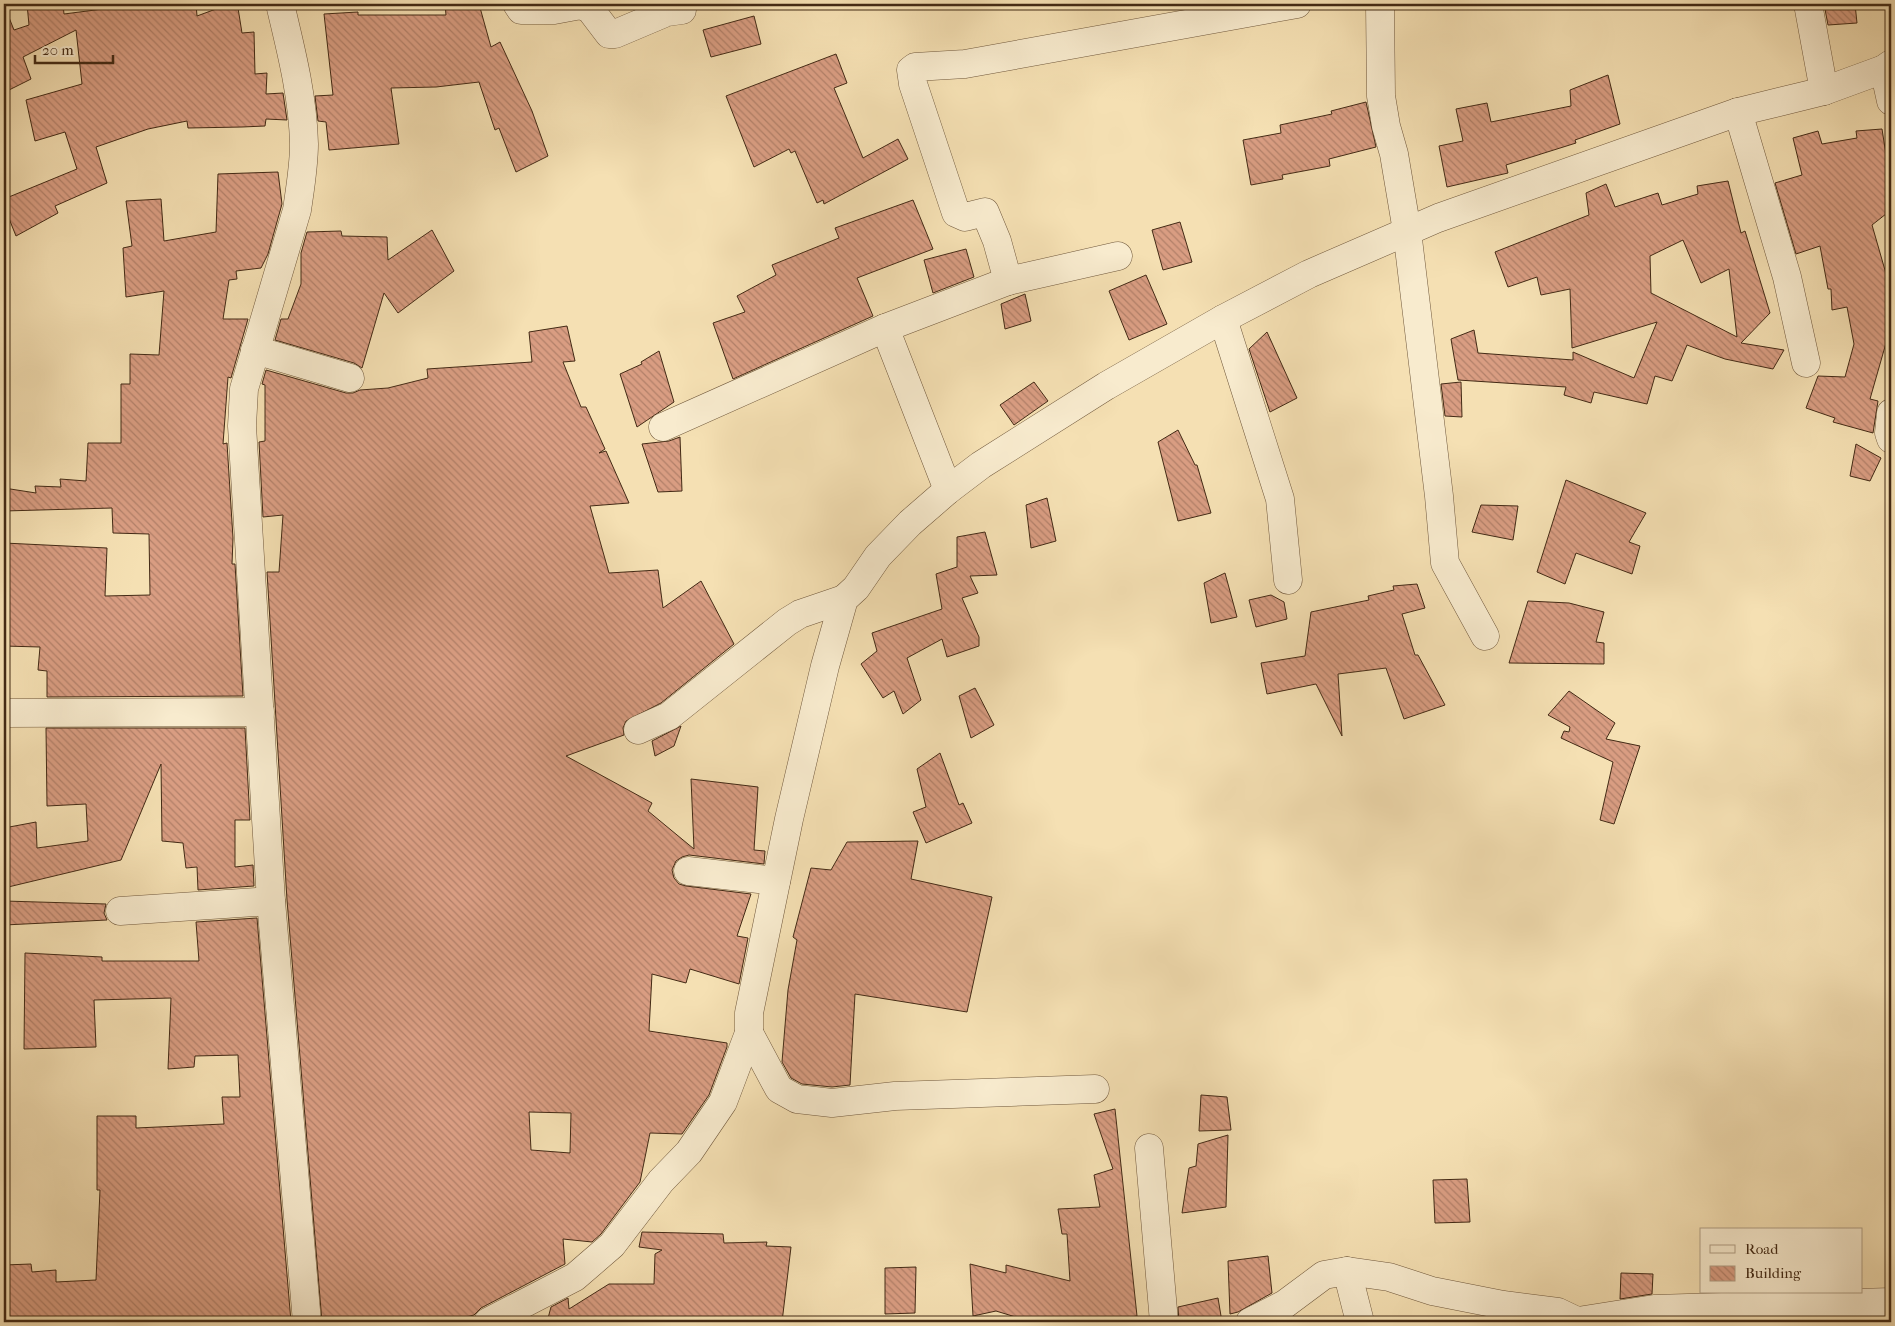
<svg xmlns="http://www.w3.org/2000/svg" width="1895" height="1326" font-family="'IM FELL French Canon',serif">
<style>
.building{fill:url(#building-back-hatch);stroke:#432a15;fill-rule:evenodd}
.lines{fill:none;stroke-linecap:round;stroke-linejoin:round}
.minor-casing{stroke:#70583c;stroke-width:29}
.minor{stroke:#f8ebce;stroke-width:28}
</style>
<defs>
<pattern id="building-back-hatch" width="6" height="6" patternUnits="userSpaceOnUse" patternTransform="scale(1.25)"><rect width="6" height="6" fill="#d99d82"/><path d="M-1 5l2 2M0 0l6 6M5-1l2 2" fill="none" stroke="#b28069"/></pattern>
</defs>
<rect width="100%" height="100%" fill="#f5e0b3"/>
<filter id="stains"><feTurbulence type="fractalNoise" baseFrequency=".004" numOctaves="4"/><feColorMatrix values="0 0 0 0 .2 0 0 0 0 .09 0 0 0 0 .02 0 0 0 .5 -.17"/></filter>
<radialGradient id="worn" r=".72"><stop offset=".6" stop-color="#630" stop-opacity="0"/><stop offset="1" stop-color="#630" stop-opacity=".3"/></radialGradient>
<g class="building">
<path d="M 27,4 L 63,4 L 64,14 L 142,4 L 196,4 L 197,16 L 216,9 L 238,8 L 242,33 L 254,32 L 255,74 L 267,73 L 266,94 L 283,93 L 287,120 L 266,119 L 265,126 L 242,127 L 188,128 L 187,121 L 148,129 L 96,147 L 107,183 L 55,206 L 58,213 L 16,236 L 4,206 L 4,199 L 77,169 L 65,132 L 35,141 L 26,100 L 82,84 L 76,30 L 23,57 L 31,79 L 7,91 L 4,78 L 4,10 L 6,10 L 14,30 L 29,25 Z"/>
<path d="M 445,4 L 479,4 L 491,47 L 500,42 L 532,111 L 548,156 L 516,172 L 499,128 L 495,130 L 479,82 L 436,87 L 391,88 L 399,144 L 329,150 L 326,122 L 318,121 L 315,96 L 333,95 L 324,14 L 358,12 L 358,15 L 446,15 Z"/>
<path d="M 1824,4 L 1855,4 L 1857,23 L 1828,25 Z"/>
<path d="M 754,16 L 761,44 L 711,57 L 703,30 Z"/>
<path d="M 836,54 L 847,83 L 834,88 L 863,158 L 898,139 L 908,159 L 824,204 L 823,200 L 817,203 L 795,151 L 791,153 L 789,149 L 754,167 L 726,96 Z"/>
<path d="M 1608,75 L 1620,124 L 1575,140 L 1576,143 L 1506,165 L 1508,173 L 1447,187 L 1439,146 L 1463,141 L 1456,109 L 1487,103 L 1491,122 L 1571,106 L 1570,90 Z"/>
<path d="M 1366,102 L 1376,147 L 1329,159 L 1330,166 L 1282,175 L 1283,179 L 1251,185 L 1243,140 L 1281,133 L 1280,125 L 1332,114 L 1331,111 Z"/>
<path d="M 1882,129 L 1891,187 L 1891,210 L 1872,225 L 1891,291 L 1891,336 L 1888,336 L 1870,399 L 1878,401 L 1873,433 L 1833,422 L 1835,418 L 1806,408 L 1818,376 L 1845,377 L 1854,344 L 1847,307 L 1832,310 L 1831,289 L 1828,289 L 1820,246 L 1796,254 L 1775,183 L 1802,175 L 1793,138 L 1818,131 L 1822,144 L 1857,138 L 1856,131 Z"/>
<path d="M 278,172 L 282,204 L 268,254 L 261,268 L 236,271 L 237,279 L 229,280 L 223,319 L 248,319 L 231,378 L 228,377 L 223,444 L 227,443 L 233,538 L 232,564 L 235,564 L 243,696 L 47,697 L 47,671 L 38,670 L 40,647 L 4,646 L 4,543 L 107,548 L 105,596 L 150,595 L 149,534 L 113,533 L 112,508 L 4,511 L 4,488 L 36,493 L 35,486 L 61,487 L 60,479 L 86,481 L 88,443 L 121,443 L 121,384 L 130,384 L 130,354 L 159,355 L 164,291 L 126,297 L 123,248 L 132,246 L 126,201 L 161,199 L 164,241 L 216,232 L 218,174 Z"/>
<path d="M 1728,181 L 1741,233 L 1745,231 L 1770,313 L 1741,343 L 1784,350 L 1773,369 L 1725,359 L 1687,345 L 1672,381 L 1655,376 L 1647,404 L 1594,392 L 1591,403 L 1564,395 L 1566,387 L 1458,380 L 1451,339 L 1474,330 L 1478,353 L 1573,360 L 1573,352 L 1634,378 L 1657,322 L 1572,348 L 1570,289 L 1541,295 L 1537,277 L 1508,287 L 1495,252 L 1589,215 L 1586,193 L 1606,184 L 1615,207 L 1658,193 L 1662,205 L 1698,194 L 1697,186 ZM 1683,240 L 1701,283 L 1729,269 L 1737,337 L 1651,293 L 1650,256 Z"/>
<path d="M 913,200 L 933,249 L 857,278 L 873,316 L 733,379 L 713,323 L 745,312 L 737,296 L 776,275 L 772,265 L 839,238 L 835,228 Z"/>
<path d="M 1180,222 L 1192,262 L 1163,270 L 1152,230 Z"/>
<path d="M 432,230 L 454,271 L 398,313 L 384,293 L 362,368 L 354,363 L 275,340 L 281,319 L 288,319 L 301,284 L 301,253 L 307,232 L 341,231 L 342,236 L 387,237 L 388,260 Z"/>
<path d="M 966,249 L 974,277 L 933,293 L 924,260 Z"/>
<path d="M 1146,275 L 1167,324 L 1129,340 L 1109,291 Z"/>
<path d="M 1025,294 L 1031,321 L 1005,329 L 1001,304 Z"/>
<path d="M 567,326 L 575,361 L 563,362 L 581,407 L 586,407 L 605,449 L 599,453 L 606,451 L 629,503 L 590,506 L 609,573 L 658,570 L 663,608 L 701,581 L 734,644 L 661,703 L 626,721 L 623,728 L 624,735 L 566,756 L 652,803 L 648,811 L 694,849 L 691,779 L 758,787 L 754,850 L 765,851 L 764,864 L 689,855 L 682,857 L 676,861 L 672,870 L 674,878 L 679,884 L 686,886 L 751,894 L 737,936 L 748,938 L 739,984 L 690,969 L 686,983 L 652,974 L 649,1031 L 727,1043 L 727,1047 L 709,1095 L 682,1134 L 650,1133 L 640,1182 L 601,1234 L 592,1242 L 563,1239 L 565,1264 L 481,1308 L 474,1315 L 462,1318 L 463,1322 L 322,1322 L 287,900 L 267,572 L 279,572 L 283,515 L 263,517 L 259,442 L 265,441 L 265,385 L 262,384 L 266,370 L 346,393 L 353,393 L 360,390 L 388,388 L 428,378 L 427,369 L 532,362 L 529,332 ZM 529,1112 L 571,1113 L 570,1153 L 531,1150 Z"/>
<path d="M 1267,332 L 1297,398 L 1270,412 L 1249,349 Z"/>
<path d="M 659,351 L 674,402 L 637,427 L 620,374 L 642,364 L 641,362 Z"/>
<path d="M 1034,382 L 1048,401 L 1014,425 L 1000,405 Z"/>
<path d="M 1461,382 L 1462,417 L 1445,416 L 1441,384 Z"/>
<path d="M 1178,430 L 1195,465 L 1197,465 L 1211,513 L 1178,521 L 1158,442 Z"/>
<path d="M 680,437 L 682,491 L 658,492 L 642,444 L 669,441 Z"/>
<path d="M 1856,444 L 1881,458 L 1870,481 L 1850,476 Z"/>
<path d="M 1566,480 L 1646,513 L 1629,542 L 1640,546 L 1632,574 L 1576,553 L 1565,584 L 1537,572 Z"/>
<path d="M 1047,498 L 1056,541 L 1031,548 L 1026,505 Z"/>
<path d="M 1481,505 L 1518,506 L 1513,540 L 1472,532 Z"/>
<path d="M 985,532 L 997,575 L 970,576 L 978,593 L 962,598 L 979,637 L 979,646 L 947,657 L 942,639 L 907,658 L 921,700 L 903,714 L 894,691 L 883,698 L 861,664 L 877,651 L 872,633 L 942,609 L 936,574 L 957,567 L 957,537 Z"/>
<path d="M 1225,573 L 1237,617 L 1211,623 L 1204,583 Z"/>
<path d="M 1417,584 L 1425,608 L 1402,614 L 1415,655 L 1418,655 L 1445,705 L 1404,719 L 1386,668 L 1338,674 L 1342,736 L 1316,684 L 1267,694 L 1261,663 L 1305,656 L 1311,612 L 1369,600 L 1368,596 L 1394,590 L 1393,586 Z"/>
<path d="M 1271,595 L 1284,602 L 1287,619 L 1256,627 L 1249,600 Z"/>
<path d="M 1528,601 L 1569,603 L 1604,612 L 1596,642 L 1604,643 L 1604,664 L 1509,663 Z"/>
<path d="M 975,688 L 994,725 L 971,738 L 959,696 Z"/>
<path d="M 1569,691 L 1615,723 L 1606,739 L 1640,746 L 1614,824 L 1600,820 L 1613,762 L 1561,738 L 1564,731 L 1569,732 L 1570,727 L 1548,715 Z"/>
<path d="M 681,726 L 674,746 L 655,756 L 652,741 Z"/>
<path d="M 46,728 L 245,728 L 250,820 L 235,820 L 235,867 L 253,865 L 254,886 L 198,890 L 197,867 L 186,868 L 183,843 L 162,841 L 161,764 L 121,860 L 4,888 L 4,828 L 36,822 L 37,848 L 88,841 L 86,804 L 47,806 Z"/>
<path d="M 940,753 L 959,805 L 963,803 L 972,823 L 926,843 L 913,812 L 926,807 L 917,769 Z"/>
<path d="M 918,841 L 911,879 L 992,897 L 967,1012 L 855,994 L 850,1085 L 832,1087 L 802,1084 L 791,1078 L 782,1062 L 788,990 L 797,940 L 793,937 L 811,868 L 831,870 L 847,842 Z"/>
<path d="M 4,901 L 106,904 L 104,913 L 107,920 L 4,925 Z"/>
<path d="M 257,918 L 291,1322 L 4,1322 L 4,1265 L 31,1264 L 32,1272 L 56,1270 L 56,1282 L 96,1280 L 100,1190 L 97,1190 L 97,1116 L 136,1116 L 136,1128 L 224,1124 L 222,1097 L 240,1097 L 238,1055 L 195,1056 L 194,1067 L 168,1069 L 171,998 L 94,1000 L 96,1047 L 24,1049 L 25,953 L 102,957 L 102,961 L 199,961 L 196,922 Z"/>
<path d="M 1201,1095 L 1227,1097 L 1231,1130 L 1199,1131 Z"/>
<path d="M 1115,1109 L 1137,1316 L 1097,1322 L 1032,1322 L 996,1311 L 973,1316 L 970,1264 L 1006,1273 L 1006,1265 L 1070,1281 L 1067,1234 L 1062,1234 L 1058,1209 L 1100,1207 L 1094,1175 L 1113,1169 L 1094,1114 Z"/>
<path d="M 1228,1135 L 1226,1207 L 1182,1213 L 1189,1168 L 1196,1166 L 1198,1144 Z"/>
<path d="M 1467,1179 L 1470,1222 L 1435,1223 L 1433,1180 Z"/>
<path d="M 642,1232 L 723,1234 L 724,1243 L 767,1242 L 766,1246 L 791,1247 L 782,1322 L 547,1322 L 551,1307 L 568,1298 L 569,1309 L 609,1284 L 654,1284 L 655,1254 L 662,1250 L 639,1247 Z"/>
<path d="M 1268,1256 L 1272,1293 L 1238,1312 L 1230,1314 L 1228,1261 Z"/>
<path d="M 916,1267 L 915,1313 L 885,1314 L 885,1268 Z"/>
<path d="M 1621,1273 L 1653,1274 L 1652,1294 L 1620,1299 Z"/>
<path d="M 1218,1298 L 1222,1322 L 1179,1322 L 1178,1307 Z"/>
</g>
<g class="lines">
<defs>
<g id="minor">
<path d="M 280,4 C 291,50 303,97 304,144 C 304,166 300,189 297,210 L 244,389 L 242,426 L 271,901 L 307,1322"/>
<path d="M 517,4 L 521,10 L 554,10 L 581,5 L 590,9 L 609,34 L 615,34 L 667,12 L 682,10"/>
<path d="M 1380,4 L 1381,96 L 1386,126 L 1394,154 L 1407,231 L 1439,496 L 1445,563 L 1485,636"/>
<path d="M 1808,4 L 1824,91"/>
<path d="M 1884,69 L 1891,101"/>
<path d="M 1738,112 L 1787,277 L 1806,363"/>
<path d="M 1008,281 L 1118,256"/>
<path d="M 1223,319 L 1280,499 L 1288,580"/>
<path d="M 885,328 L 948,490"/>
<path d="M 255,350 L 350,378"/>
<path d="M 1891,413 L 1889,433 L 1891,439"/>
<path d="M 663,427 L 885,328 L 1008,281 L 997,241 L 985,212 L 965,217 L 956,213 L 913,84 L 911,70 L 915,67 L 965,64 L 1297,4"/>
<path d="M 4,713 L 260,712"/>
<path d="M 638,730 L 669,716 L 787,622 L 800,614 L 844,599"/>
<path d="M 688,871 L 776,881"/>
<path d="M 120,911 L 271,901"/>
<path d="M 749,1033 L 779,1089 L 797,1099 L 832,1103 L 895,1096 L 1095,1089"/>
<path d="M 1149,1148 L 1164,1322"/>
<path d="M 1347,1271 L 1360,1322"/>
<path d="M 1578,1321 L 1654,1309 L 1891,1302"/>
<path d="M 488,1322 L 575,1277 L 612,1245 L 661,1181 L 689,1152 L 723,1102 L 749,1033 L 749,1013 L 789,819 L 825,666 L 844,599 L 856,588 L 878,556 L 910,523 L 948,490 L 981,465 L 1106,386 L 1223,319 L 1309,274 L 1438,218 L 1738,112 L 1824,91 L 1884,69 L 1891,64"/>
<path d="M 1250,1322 L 1285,1304 L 1324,1275 L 1347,1271 L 1389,1277 L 1432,1291 L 1503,1305 L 1558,1312 L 1579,1322"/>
</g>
</defs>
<use href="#minor" class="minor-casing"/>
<use href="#minor" class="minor"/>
</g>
<rect width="1895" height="1326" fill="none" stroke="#f5e0b3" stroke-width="20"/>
<rect x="5" y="5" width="1885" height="1316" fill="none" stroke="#432a15" stroke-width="2.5"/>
<rect x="10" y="10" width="1875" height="1306" fill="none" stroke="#432a15"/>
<rect x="1700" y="1228" width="162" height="65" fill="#f8ebce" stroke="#b09e84"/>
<rect x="1710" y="1245" width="25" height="8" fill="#f8ebce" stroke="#b09e84"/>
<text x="1745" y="1254" font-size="15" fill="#432a15">Road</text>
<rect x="1710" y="1266" width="25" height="15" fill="url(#building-back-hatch)" stroke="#b09e84"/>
<text x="1745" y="1278" font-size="15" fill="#432a15">Building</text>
<path d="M35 55v8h78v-8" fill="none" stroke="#432a15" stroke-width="2.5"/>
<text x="42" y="55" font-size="15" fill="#432a15" stroke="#f8ebce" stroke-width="4" paint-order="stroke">20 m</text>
<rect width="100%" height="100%" filter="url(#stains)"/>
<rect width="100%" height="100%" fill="url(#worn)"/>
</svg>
